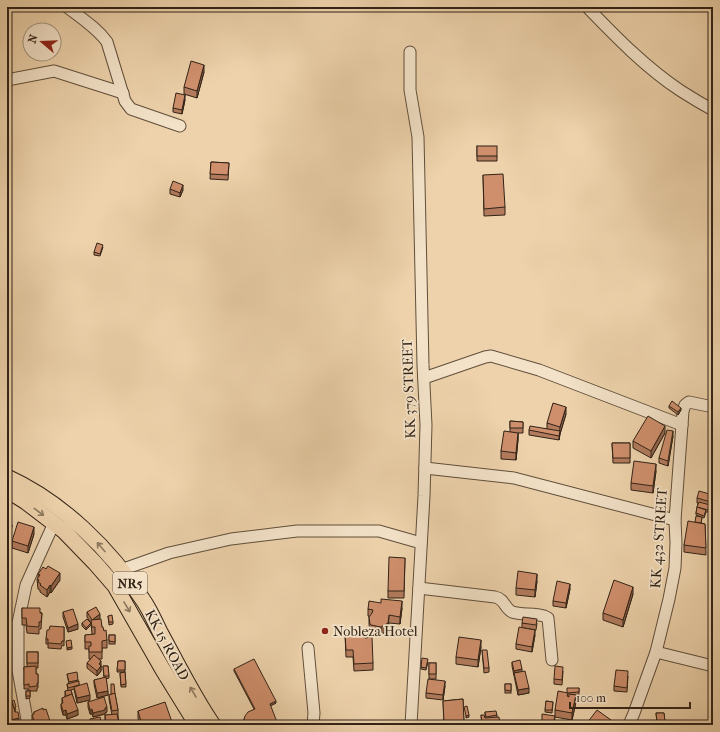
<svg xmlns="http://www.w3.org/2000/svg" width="720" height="732" font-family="'IM FELL French Canon',serif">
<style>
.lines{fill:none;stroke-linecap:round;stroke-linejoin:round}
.minor-casing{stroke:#604e3b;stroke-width:13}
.highway-casing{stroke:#312216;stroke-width:17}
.minor{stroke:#f3e2c8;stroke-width:11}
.highway{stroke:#edd2ab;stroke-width:15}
.wall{fill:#b27b5d;stroke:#312216}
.shaded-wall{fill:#91644c;stroke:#312216}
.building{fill:#cf8f6c;stroke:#312216}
.oneway{stroke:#8f7a60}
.poi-dot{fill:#8f2418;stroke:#f3e2c8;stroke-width:1.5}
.labels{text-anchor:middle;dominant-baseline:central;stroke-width:3.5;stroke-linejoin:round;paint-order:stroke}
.shield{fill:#f3e2c8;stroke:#6b5c4b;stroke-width:1}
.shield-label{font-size:13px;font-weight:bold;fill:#312216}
.street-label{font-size:14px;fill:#312216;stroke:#f3e2c8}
.poi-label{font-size:14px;fill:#312216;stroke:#f3e2c8;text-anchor:start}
</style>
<rect width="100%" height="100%" fill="#edd2ab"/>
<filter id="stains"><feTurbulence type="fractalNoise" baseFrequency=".005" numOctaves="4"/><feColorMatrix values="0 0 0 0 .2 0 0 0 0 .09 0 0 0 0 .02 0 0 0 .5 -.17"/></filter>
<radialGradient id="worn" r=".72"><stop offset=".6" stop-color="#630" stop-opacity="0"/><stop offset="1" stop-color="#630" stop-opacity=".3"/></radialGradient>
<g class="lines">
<defs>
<g id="minor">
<path d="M 67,7 C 81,18 97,28 107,42 L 125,101 L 131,109 L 180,126"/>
<path d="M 587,7 C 616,37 646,68 681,91 C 692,98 702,104 713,110"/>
<path d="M 410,52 L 410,90 L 418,137 L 423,365 L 426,425 L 424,496 L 411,725"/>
<path d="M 7,80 L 54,71 L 123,93"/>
<path d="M 424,378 L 485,357 L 491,356 L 539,370 L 682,425"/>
<path d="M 425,468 L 514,478 L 675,520"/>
<path d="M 121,570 L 169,553 L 231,539 L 297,531 L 379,531 L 421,543"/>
<path d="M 419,588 L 495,597 C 505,599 504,608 512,612 C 521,615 534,613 544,616 L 548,618 L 552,660"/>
<path d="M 308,648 L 314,713 L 313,725"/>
<path d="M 656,652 L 713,666"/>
<path d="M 28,725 L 18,670 L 18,623 L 26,585 L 54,523"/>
<path d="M 629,725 L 634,713 L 656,652 L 669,599 L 675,568 L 676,543 L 675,520 L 683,411 L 685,405 L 689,402 L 713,407"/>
</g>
<g id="highway">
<path d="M 7,477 C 62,502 111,550 143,600 C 150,610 155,622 160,632 C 177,663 193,696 213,725"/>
<path d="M 7,490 L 26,502 L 64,531 L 95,563 L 115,586 L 163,670 L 197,725"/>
</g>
</defs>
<use href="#minor" class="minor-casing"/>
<use href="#highway" class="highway-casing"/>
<use href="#minor" class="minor"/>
<use href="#highway" class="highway"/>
</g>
<g class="wall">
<path d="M 231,7 L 240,7 L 240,11 L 231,10 Z"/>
<path d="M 204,72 L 197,98 L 184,94 L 184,87 Z"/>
<path d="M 185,100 L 182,114 L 173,112 L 173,108 Z"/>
<path d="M 477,146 L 497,156 L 497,161 L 477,161 Z"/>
<path d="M 211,162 L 229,163 L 228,180 L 210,179 Z"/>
<path d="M 483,175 L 505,207 L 505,215 L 484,216 Z"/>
<path d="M 170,189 L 183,190 L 180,197 L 170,194 Z"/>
<path d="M 103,247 L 100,256 L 94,255 L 94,252 Z"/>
<path d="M 669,406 L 681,410 L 678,415 L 669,408 Z"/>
<path d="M 566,414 L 560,434 L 559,440 L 529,435 L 529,430 L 547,429 L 547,423 Z"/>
<path d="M 510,421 L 523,422 L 523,433 L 518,433 L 518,440 L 516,460 L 501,459 L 501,451 L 510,432 Z"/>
<path d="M 665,433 L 651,458 L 633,448 L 633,441 Z"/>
<path d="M 673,436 L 668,466 L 659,463 L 659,458 Z"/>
<path d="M 612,443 L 630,443 L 630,463 L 613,463 Z"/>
<path d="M 656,471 L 653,493 L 631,490 L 631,483 Z"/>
<path d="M 697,498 L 713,500 L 711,507 L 710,506 L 708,512 L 706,512 L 704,518 L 702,517 L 701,523 L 705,524 L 706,555 L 684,552 L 684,545 L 695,522 L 701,517 L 696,515 L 696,513 L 698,503 L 697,503 Z"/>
<path d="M 34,534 L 28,553 L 12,548 L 12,541 Z"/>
<path d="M 405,558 L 404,598 L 388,598 L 388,591 Z"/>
<path d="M 38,574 L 60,580 L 51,593 L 50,592 L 47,597 L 40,592 L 40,590 L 38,589 L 37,579 L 38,578 Z"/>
<path d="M 537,581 L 535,597 L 516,595 L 516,588 Z"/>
<path d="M 570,589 L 566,608 L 553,606 L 553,601 Z"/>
<path d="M 633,594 L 623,627 L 603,620 L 603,613 Z"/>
<path d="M 22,608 L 42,613 L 41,629 L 39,629 L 39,634 L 27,633 L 26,625 L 22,625 Z"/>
<path d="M 402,608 L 400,624 L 389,623 L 388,631 L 381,634 L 371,632 L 370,631 L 369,624 L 369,616 L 368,616 L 368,609 Z"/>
<path d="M 63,612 L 78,629 L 68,632 L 63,617 Z"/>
<path d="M 87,612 L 100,619 L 102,627 L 107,640 L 107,648 L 102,648 L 102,659 L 99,659 L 101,665 L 101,671 L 97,676 L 87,668 L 87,663 L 91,659 L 89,659 L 89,649 L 85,649 L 85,635 L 95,635 L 92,634 L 91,623 L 87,617 Z"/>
<path d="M 108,616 L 113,622 L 113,624 L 109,625 Z"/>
<path d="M 82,623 L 91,625 L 86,630 L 82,626 Z"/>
<path d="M 522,623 L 537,623 L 536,630 L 524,628 L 535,635 L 532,652 L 516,649 L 516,644 L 522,628 Z"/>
<path d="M 64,627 L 64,646 L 62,645 L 61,649 L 48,648 L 48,644 L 46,644 L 46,639 L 49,630 Z"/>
<path d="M 345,634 L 365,638 L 373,663 L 373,670 L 354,671 L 353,657 L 346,657 Z"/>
<rect x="109" y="635" width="6" height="9"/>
<path d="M 481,647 L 478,667 L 456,664 L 456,657 Z"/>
<path d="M 482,650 L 489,668 L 489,672 L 484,673 Z"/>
<path d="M 27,652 L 38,652 L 38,668 L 36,668 L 36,674 L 38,674 L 38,688 L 37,688 L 37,691 L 30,691 L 30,698 L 26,699 L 26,691 L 29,691 L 29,689 L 24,689 L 24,667 L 27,667 Z"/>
<path d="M 7,659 L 8,669 L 8,676 L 7,676 Z"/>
<path d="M 118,661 L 125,661 L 125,672 L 117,672 Z"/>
<path d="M 428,662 L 426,670 L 421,669 L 421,667 Z"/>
<path d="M 512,662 L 522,671 L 529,693 L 518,695 L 512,666 Z"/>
<rect x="429" y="663" width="7" height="16"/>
<path d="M 103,666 L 108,666 L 109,678 L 106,679 L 108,695 L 97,698 L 94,684 L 94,680 L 104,678 Z"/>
<path d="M 234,669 L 276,703 L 270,706 L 277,724 L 275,725 L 246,725 L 244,721 L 244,719 L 254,709 L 234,671 Z"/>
<path d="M 563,671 L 562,685 L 554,684 L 554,679 Z"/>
<path d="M 125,672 L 126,687 L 121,687 L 120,673 Z"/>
<path d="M 67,674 L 78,680 L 79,685 L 90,700 L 77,703 L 74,689 L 71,690 L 78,715 L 67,719 L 66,715 L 63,715 L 61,708 L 61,704 L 62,703 L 62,698 L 65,697 L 65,691 L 68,691 L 67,684 L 69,684 Z"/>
<path d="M 628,676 L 627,692 L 614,691 L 614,686 Z"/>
<path d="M 7,684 L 11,705 L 12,705 L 12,701 L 16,710 L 15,710 L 19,725 L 7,725 Z"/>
<rect x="505" y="684" width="6" height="9"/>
<path d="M 445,686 L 443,700 L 426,698 L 426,693 Z"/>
<path d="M 579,688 L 579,695 L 572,695 L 576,702 L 572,720 L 555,717 L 554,725 L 542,725 L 555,716 L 555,710 L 567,692 Z"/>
<path d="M 115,694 L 118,710 L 118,715 L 119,725 L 105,725 L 105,715 L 112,715 L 109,699 L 109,695 Z"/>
<path d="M 463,699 L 464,725 L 444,725 L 443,701 Z"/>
<path d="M 546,701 L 553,702 L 552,713 L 545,712 Z"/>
<path d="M 88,702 L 107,712 L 105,713 L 105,714 L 93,717 L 92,714 L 90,714 L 88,707 Z"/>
<path d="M 43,710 L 50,725 L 34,725 L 32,720 L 32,715 L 34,714 L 34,712 Z"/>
<path d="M 138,711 L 173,725 L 140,725 L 138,718 Z"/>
<path d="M 485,712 L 497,715 L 497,717 L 500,725 L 482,725 L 481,715 L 485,718 Z"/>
<path d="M 656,713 L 664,713 L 665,723 L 657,724 Z"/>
</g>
<g class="shaded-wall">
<path d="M 204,65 L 204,72 L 197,98 L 197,91 Z"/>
<path d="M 185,95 L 185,100 L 182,114 L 182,110 Z"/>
<path d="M 183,185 L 183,190 L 180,197 L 180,193 Z"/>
<path d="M 566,407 L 566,414 L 560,434 L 559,440 L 560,427 Z"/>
<path d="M 681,408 L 681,410 L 678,415 L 678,412 Z"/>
<path d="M 665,426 L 665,433 L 651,458 L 651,451 Z"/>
<path d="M 673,431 L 673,436 L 668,466 L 668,461 Z"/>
<path d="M 518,433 L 518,440 L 516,460 L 516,453 Z"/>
<path d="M 656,464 L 656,471 L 653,493 L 653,486 Z"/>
<path d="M 713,495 L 713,500 L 711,507 L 711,502 Z"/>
<path d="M 12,525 L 12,527 L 7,535 L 7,533 Z"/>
<path d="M 34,527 L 34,534 L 28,553 L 28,546 Z"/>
<path d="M 8,545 L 8,552 L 7,553 L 7,546 Z"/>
<path d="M 60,573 L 60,580 L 51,593 L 51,586 Z"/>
<path d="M 537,574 L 537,581 L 535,597 L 535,590 Z"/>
<path d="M 570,584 L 570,589 L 566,608 L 566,603 Z"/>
<path d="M 50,585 L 50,592 L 47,597 L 47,590 Z"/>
<path d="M 633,587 L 633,594 L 623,627 L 623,620 Z"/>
<path d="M 402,601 L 402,608 L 400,624 L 400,617 Z"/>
<path d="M 100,614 L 100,619 L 92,620 Z"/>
<path d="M 389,615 L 388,631 L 381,634 L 381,627 Z"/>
<path d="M 91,623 L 91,625 L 86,630 L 86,628 Z"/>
<path d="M 78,624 L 78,629 L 68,632 L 68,628 Z"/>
<path d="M 535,630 L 535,635 L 532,652 L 532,647 Z"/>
<path d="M 481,640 L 481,647 L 478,667 L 478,660 Z"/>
<path d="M 72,647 L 72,649 L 67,650 L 67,648 Z"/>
<path d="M 101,661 L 101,665 L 99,669 L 99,664 Z"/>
<path d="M 101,666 L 101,671 L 97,676 L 97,671 Z"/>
<path d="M 522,669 L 522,673 L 514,673 L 514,675 L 514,671 Z"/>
<path d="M 445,681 L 445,686 L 443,700 L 443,695 Z"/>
<path d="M 529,688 L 529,693 L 518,695 L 518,690 Z"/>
<path d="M 108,691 L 108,695 L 97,698 L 97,693 Z"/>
<path d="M 90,695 L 90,700 L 77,703 L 77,698 Z"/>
<path d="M 576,695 L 576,702 L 572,720 L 572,713 Z"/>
<path d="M 276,701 L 276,703 L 270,706 L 270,704 Z"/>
<path d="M 107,707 L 107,712 L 105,713 L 105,714 L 93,717 L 93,713 Z"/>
<path d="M 92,709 L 92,714 L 90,714 L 90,710 Z"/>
<path d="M 66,710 L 66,715 L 63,715 L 63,711 Z"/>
<path d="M 78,710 L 78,715 L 67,719 L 67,714 Z"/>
<path d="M 469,715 L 469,717 L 466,718 L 466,716 Z"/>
<path d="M 19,718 L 19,725 L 7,725 L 7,721 Z"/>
<path d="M 611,720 L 611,725 L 607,725 Z"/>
<path d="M 50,721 L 50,725 L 40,725 Z"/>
<path d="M 39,722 L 39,725 L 35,725 L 35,723 Z"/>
<path d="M 277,722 L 277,724 L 269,725 Z"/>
</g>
<g class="building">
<path d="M 191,61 L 204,65 L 197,91 L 184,87 Z"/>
<path d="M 176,93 L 185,95 L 182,110 L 173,108 Z"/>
<rect x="477" y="146" width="20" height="10"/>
<path d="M 211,162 L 229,163 L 228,175 L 210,174 Z"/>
<path d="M 503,174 L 505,207 L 484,209 L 483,175 Z"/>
<path d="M 173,181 L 183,185 L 180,193 L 170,189 Z"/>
<path d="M 97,243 L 103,245 L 100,254 L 94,252 Z"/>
<path d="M 672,401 L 681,408 L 678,412 L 669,406 Z"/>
<path d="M 553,403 L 566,407 L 560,427 L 547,423 Z"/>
<path d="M 648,416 L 665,426 L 651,451 L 633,441 Z"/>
<path d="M 510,421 L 523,422 L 523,428 L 510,428 Z"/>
<path d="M 530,426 L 560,431 L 559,436 L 529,430 Z"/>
<path d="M 667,430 L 673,431 L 668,461 L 659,458 Z"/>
<path d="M 504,431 L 518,433 L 516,453 L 501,451 Z"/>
<path d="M 612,443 L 630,443 L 630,458 L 613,458 Z"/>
<path d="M 634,461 L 656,464 L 653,486 L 631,483 Z"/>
<path d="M 699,491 L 713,495 L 711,502 L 697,498 Z"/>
<path d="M 699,502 L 710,505 L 708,510 L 697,507 Z"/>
<path d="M 697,507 L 706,510 L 704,516 L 696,513 Z"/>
<path d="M 696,516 L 702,517 L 701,523 L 695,522 Z"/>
<path d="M 688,521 L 705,524 L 706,548 L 684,545 Z"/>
<path d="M 18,522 L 34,527 L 28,546 L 12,541 Z"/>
<path d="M 7,523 L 12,525 L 7,533 Z"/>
<path d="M 389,557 L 405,558 L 404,591 L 388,591 Z"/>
<path d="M 48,566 L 60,573 L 51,586 L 50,585 L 47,590 L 40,585 L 41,584 L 38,582 L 39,580 L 37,579 L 40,575 L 38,574 L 43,567 L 46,569 Z"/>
<path d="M 518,571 L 537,574 L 535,590 L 516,588 Z"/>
<path d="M 614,580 L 633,587 L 623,620 L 603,613 Z"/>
<path d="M 557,581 L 570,584 L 566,603 L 553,601 Z"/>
<path d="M 381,599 L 402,601 L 400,617 L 389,615 L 388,623 L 381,627 L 371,625 L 370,624 L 369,617 L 372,613 L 373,610 L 368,609 L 369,601 L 381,603 Z"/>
<path d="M 96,607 L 100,614 L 92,620 L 87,612 Z"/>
<path d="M 22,608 L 40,608 L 40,613 L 42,613 L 41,622 L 39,622 L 39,627 L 27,626 L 26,618 L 22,618 Z"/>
<path d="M 73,609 L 78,624 L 68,628 L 63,612 Z"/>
<path d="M 112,615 L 113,622 L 109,622 L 108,616 Z"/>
<path d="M 523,617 L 537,619 L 536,625 L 522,623 Z"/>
<path d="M 87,619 L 91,623 L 86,628 L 82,623 Z"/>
<path d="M 101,619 L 102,627 L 103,627 L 104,631 L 106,630 L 107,640 L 102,641 L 102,652 L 89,652 L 89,646 L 91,646 L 91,642 L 85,642 L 85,635 L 95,634 L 95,627 L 92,627 L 91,620 Z"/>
<path d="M 50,626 L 64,627 L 64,641 L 62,641 L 61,644 L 48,643 L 48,639 L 46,639 L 47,630 L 49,630 Z"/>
<path d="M 519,627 L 535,630 L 532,647 L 516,644 Z"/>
<path d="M 365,633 L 365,638 L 372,637 L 373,663 L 354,664 L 353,650 L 346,650 L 345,634 Z"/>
<path d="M 109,635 L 115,635 L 115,642 L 109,641 Z"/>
<path d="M 459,637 L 481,640 L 478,660 L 456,657 Z"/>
<path d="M 71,640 L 72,647 L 67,648 L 66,641 Z"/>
<path d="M 482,650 L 487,650 L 489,668 L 484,668 Z"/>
<rect x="27" y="652" width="11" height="11"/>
<path d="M 94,655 L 101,661 L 99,664 L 101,666 L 97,671 L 87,663 Z"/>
<path d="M 422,658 L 428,659 L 426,668 L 421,667 Z"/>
<path d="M 7,659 L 8,669 L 7,669 Z"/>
<path d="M 254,659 L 276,701 L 270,704 L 277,722 L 269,725 L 248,725 L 246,724 L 244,719 L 245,716 L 248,712 L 255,709 L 234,669 Z"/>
<path d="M 520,660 L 522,669 L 514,671 L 512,662 Z"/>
<path d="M 118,661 L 125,661 L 125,670 L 117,670 Z"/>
<rect x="429" y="663" width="7" height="11"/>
<path d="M 36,666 L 36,674 L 38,674 L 38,683 L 37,683 L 37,686 L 29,687 L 29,684 L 24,685 L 24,667 Z"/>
<path d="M 103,666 L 108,666 L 109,676 L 104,676 Z"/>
<path d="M 555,666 L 563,667 L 562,680 L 554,679 Z"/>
<path d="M 616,670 L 628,671 L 627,688 L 614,686 Z"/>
<path d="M 525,671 L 529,688 L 518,690 L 514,673 Z"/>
<path d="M 77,672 L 78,680 L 69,682 L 67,674 Z"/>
<path d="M 125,672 L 126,684 L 121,685 L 120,673 Z"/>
<path d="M 106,677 L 108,691 L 97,693 L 94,680 Z"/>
<path d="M 428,679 L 445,681 L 443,695 L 426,693 Z"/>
<path d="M 79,681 L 79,685 L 68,688 L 67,684 Z"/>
<path d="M 87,683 L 90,695 L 77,698 L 74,687 Z"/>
<path d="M 7,684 L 8,684 L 9,696 L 7,696 Z"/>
<path d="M 111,684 L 114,684 L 115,694 L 111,694 Z"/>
<path d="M 505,684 L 511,684 L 511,691 L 505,690 Z"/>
<path d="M 567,688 L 579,688 L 579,692 L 567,693 Z"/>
<path d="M 71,690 L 72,694 L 66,696 L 65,691 Z"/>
<rect x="26" y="691" width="4" height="5"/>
<path d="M 558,691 L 568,693 L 567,696 L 569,697 L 569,694 L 576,695 L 572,713 L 555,710 Z"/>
<path d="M 115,693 L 118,710 L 112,711 L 109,695 Z"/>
<path d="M 72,694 L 78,710 L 67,714 L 66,710 L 63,711 L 61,704 L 63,703 L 62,698 Z"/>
<path d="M 104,697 L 107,707 L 105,708 L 105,710 L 93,713 L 92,709 L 90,710 L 88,702 Z"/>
<path d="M 10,699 L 11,705 L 13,705 L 15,712 L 18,712 L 19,718 L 7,721 L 7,700 Z"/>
<path d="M 463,699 L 464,722 L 444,723 L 443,701 Z"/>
<path d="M 14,700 L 16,707 L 14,708 L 12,701 Z"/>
<path d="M 546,701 L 553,702 L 552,710 L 545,710 Z"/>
<path d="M 165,702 L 173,725 L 142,725 L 138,711 Z"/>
<path d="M 467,706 L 469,715 L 466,716 L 464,707 Z"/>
<path d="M 43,708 L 43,710 L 46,709 L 50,721 L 40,725 L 39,722 L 35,723 L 32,715 L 34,714 L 34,712 Z"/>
<path d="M 597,710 L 611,720 L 607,725 L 590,725 L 587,723 Z"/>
<path d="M 496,711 L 497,715 L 486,717 L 485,712 Z"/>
<path d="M 656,713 L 664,713 L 665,721 L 657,721 Z"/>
<path d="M 117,714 L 119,724 L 106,725 L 105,715 Z"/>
<path d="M 542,714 L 555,716 L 553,725 L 542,725 Z"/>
<path d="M 481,715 L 484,715 L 485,718 L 499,717 L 500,725 L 482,725 Z"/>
<path d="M 100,717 L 102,725 L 91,725 L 90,719 Z"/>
</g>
<defs><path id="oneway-shaft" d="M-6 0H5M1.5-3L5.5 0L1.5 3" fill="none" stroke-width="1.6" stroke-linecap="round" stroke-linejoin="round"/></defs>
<g class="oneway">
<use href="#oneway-shaft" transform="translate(39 512) rotate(37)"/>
<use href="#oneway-shaft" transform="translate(101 547) rotate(-131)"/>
<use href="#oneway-shaft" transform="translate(127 607) rotate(59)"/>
<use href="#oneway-shaft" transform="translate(193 692) rotate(-120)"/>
</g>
<circle class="poi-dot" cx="325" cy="631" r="4"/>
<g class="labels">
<rect class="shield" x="113" y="572" width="34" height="22" rx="3"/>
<g class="shield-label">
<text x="130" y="583">NR5</text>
</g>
<g class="street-label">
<text transform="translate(409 389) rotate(-92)">KK 379 STREET</text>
<text transform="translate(659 538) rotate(-86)">KK 432 STREET</text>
<text transform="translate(167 645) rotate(62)">KK 15 ROAD</text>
</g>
<g class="poi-label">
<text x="333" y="631">Nobleza Hotel</text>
</g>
</g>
<rect width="720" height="732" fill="none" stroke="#edd2ab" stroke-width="24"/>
<rect x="8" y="8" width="704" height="716" fill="none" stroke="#312216" stroke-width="2"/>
<rect x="12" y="12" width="696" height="708" fill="none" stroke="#312216"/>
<g transform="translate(42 42) rotate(289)"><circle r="19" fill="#f3e2c8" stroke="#a59581"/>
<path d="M0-3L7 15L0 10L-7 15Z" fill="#8f2418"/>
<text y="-6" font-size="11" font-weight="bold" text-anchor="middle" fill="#312216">N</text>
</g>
<path d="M570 702v6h120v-6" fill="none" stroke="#312216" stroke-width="2"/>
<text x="576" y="702" font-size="12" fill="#312216" stroke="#f3e2c8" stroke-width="3" paint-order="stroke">100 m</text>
<rect width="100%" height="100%" filter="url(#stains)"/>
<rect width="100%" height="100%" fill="url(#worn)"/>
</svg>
